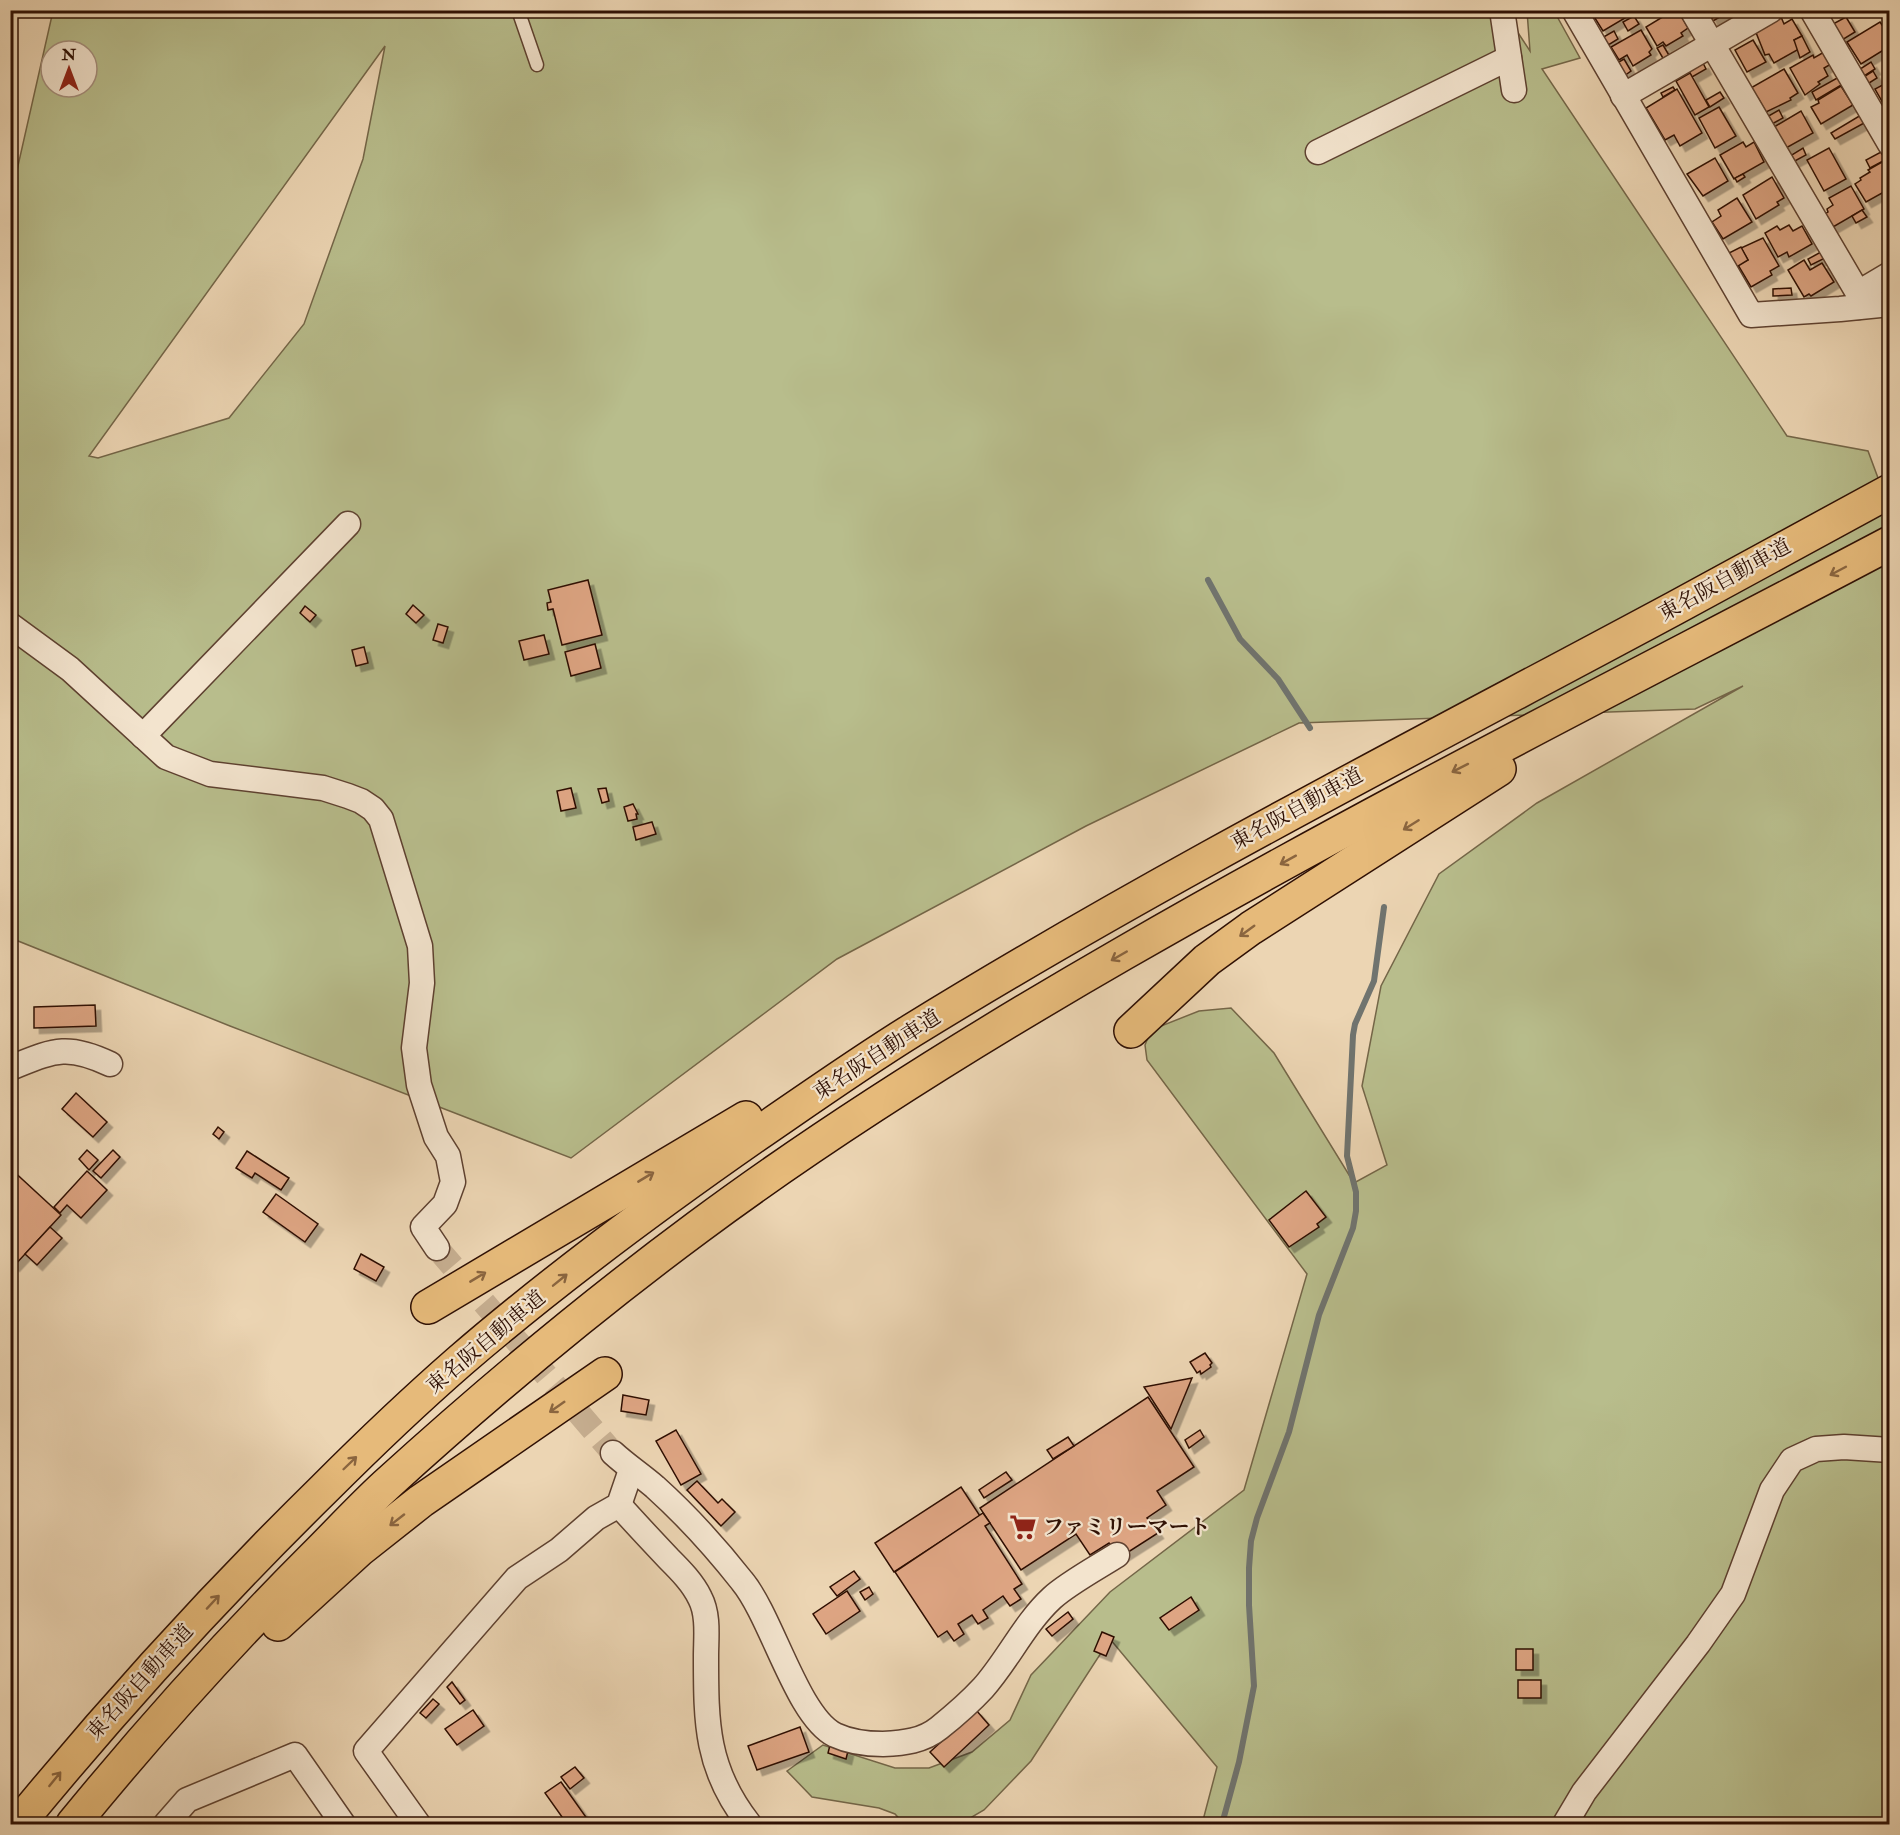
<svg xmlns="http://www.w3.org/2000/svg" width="1900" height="1835" font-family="'IM FELL Double Pica','Noto Serif JP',serif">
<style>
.green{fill:#b8bd8c;stroke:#746648;stroke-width:1.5;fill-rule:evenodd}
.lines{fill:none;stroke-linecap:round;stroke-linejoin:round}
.stream{stroke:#70746f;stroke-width:6}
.building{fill:#dea583;stroke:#2f1004;stroke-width:1.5;filter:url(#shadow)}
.street-tunnel{stroke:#c6ae90;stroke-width:24;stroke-dasharray:24 12;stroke-linecap:butt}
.lane-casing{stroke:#5e4130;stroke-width:15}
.street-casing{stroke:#5e4130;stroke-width:27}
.highway-casing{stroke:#2f1004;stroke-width:36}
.lane{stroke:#f3e4ce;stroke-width:12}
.street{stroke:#f3e4ce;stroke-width:24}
.highway{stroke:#e6ba7a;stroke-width:33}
.oneway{stroke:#8a653f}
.labels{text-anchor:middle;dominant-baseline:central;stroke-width:4.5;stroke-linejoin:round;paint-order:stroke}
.street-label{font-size:21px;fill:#2f1004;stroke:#f3e4ce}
.poi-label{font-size:21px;font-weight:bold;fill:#2f1004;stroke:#f3e4ce;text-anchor:start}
</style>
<defs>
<filter id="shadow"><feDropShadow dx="5.5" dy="5.5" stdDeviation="0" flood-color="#0004"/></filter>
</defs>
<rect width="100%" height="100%" fill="#ecd5b3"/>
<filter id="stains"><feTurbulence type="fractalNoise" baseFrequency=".00333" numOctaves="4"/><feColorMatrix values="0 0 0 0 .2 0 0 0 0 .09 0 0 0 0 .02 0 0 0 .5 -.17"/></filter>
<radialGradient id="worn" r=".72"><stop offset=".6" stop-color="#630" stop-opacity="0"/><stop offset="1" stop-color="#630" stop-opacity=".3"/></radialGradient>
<path class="green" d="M 1503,10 L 1530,51 L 1527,11 L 1554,11 L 1580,58 L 1542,69 L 1787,436 L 1868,451 L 1888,505 L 1889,1824 L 1202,1824 L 1217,1767 L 1110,1639 L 1031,1761 L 984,1810 L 960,1824 L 904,1824 L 895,1814 L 879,1808 L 812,1797 L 787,1771 L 823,1745 L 895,1768 L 929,1768 L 972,1752 L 1010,1720 L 1031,1675 L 1110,1592 L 1244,1490 L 1307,1274 L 1147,1060 L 1145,1045 L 1151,1030 L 1199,1011 L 1231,1008 L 1274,1053 L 1354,1183 L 1387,1165 L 1362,1086 L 1381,986 L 1439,874 L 1537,803 L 1743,686 L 1695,709 L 1299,723 L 1086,826 L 837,959 L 571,1158 L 230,1026 L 18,941 L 11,948 L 10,201 L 53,11 ZM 385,46 L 363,159 L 304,324 L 229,418 L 98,458 L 89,456 ZM 51,51 L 87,51 L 87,87 L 51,87 Z"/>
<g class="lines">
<g class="stream">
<path d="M 1208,580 L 1240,639 L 1278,679 L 1310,728"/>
<path d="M 1222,1824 L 1239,1762 L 1254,1686 L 1249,1605 L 1249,1568 L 1251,1541 L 1257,1518 L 1289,1432 L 1319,1315 L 1353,1228 L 1356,1211 L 1356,1192 L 1347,1156 L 1353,1035 L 1355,1024 L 1374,981 L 1384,907"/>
</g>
</g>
<g class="building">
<path d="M 1593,10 L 1627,10 L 1630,15 L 1603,31 L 1593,15 L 1595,14 Z"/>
<path d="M 1674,10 L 1678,10 L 1688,28 L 1681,33 L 1683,36 L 1666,46 L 1663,42 L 1657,46 L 1646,27 Z"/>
<path d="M 1708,10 L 1732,10 L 1713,21 Z"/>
<path d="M 1634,16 L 1639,24 L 1628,31 L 1623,22 Z"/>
<path d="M 1781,17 L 1784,24 L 1792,19 L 1802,36 L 1794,40 L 1799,49 L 1774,63 L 1769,54 L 1765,55 L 1755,30 Z"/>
<path d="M 1846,17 L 1855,32 L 1842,40 L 1833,24 Z"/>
<path d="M 1880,22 L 1890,37 L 1890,46 L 1861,64 L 1847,42 Z"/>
<path d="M 1641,30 L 1652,49 L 1649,52 L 1651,55 L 1633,66 L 1627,55 L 1619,60 L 1611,47 Z"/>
<path d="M 1614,31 L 1618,39 L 1605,47 L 1600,39 Z"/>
<path d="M 1802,36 L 1810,52 L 1800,58 L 1794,40 Z"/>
<path d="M 1753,40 L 1766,62 L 1747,72 L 1735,50 Z"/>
<path d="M 1663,45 L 1670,57 L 1664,60 L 1657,48 Z"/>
<path d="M 1890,50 L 1890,64 L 1884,53 Z"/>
<path d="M 1824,52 L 1831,64 L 1824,68 L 1828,76 L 1818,82 L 1820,84 L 1805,95 L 1790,68 L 1813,55 L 1814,58 Z"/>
<path d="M 1624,59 L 1631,71 L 1624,76 L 1617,63 Z"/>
<path d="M 1871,62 L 1875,69 L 1861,78 L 1857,71 Z"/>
<path d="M 1703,63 L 1706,69 L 1692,77 L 1689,71 Z"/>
<path d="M 1784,69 L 1798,93 L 1790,98 L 1791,100 L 1766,112 L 1758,98 L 1755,99 L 1749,89 Z"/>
<path d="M 1873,71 L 1877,78 L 1866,85 L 1862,78 Z"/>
<path d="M 1690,73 L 1709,107 L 1695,115 L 1676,81 Z"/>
<path d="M 1839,77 L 1843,84 L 1816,100 L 1812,92 Z"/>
<path d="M 1890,81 L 1890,111 L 1888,109 L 1887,110 L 1875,89 Z"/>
<path d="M 1841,86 L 1853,105 L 1821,124 L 1811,107 L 1819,103 L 1818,100 Z"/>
<path d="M 1673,87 L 1675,90 L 1663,97 L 1661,93 Z"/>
<path d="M 1677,89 L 1702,133 L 1680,146 L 1674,135 L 1665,140 L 1646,108 Z"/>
<path d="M 1720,92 L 1724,98 L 1710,107 L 1706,100 Z"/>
<path d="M 1719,107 L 1736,136 L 1715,148 L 1699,118 Z"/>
<path d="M 1779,110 L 1783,118 L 1770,125 L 1765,118 Z"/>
<path d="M 1801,111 L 1813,133 L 1786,148 L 1774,127 Z"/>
<path d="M 1861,115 L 1866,122 L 1835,139 L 1831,133 Z"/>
<path d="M 1743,142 L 1746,147 L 1754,142 L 1764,162 L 1734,179 L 1720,155 Z"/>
<path d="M 1803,148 L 1806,155 L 1793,162 L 1790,156 Z"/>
<path d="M 1829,148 L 1846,179 L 1824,191 L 1807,160 Z"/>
<path d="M 1881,152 L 1885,160 L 1870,168 L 1866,160 Z"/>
<path d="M 1715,158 L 1728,181 L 1703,196 L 1687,174 Z"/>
<path d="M 1882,162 L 1887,171 L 1890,171 L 1890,193 L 1884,196 L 1882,193 L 1866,202 L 1855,184 L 1861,180 L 1860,178 L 1870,172 L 1868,170 Z"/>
<path d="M 1743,174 L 1745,177 L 1737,182 L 1735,178 Z"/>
<path d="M 1772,177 L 1784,198 L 1777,202 L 1779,205 L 1756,219 L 1743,195 Z"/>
<path d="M 1851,186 L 1864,209 L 1833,227 L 1825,214 L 1828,212 L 1827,209 L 1833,205 L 1829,198 Z"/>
<path d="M 1737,198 L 1752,222 L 1723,239 L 1712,222 L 1721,216 L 1718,210 Z"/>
<path d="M 1862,210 L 1867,217 L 1856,223 L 1852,216 Z"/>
<path d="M 1789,225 L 1793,231 L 1802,226 L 1812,244 L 1789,257 L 1787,252 L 1778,257 L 1765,233 L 1777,226 L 1780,230 Z"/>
<path d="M 1763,238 L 1779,266 L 1770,271 L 1772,275 L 1751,287 L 1738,265 L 1748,260 L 1741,248 Z"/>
<path d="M 1741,247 L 1748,260 L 1735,268 L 1727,254 Z"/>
<path d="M 1821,252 L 1825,258 L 1811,265 L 1808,259 Z"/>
<path d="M 1804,260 L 1810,270 L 1822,263 L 1834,282 L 1811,296 L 1809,294 L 1804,297 L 1788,270 Z"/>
<path d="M 1791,288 L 1792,295 L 1773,296 L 1773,289 Z"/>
<path d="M 588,580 L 602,635 L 562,645 L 553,609 L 548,610 L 547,603 L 551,602 L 548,590 Z"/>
<path d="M 413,605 L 424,615 L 416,623 L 406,614 Z"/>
<path d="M 305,606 L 316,615 L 310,622 L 300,613 Z"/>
<path d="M 438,624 L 448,627 L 443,643 L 433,640 Z"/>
<path d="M 544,635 L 549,654 L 524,660 L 519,641 Z"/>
<path d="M 595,644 L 601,668 L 571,676 L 565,652 Z"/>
<path d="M 364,647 L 368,663 L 356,666 L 352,650 Z"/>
<path d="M 571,788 L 576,808 L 561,811 L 557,791 Z"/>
<path d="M 606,788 L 609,801 L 602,803 L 598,789 Z"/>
<path d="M 633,804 L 638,814 L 636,814 L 637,819 L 628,821 L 624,807 Z"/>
<path d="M 652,822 L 656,834 L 636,840 L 633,827 Z"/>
<path d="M 95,1005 L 96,1026 L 34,1028 L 34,1007 Z"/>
<path d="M 76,1093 L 107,1122 L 93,1137 L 62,1109 Z"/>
<path d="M 218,1127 L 224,1132 L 219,1139 L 213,1134 Z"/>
<path d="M 87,1150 L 98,1160 L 89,1170 L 79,1159 Z"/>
<path d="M 113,1150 L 120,1157 L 101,1178 L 93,1171 Z"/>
<path d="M 247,1151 L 289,1178 L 281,1190 L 255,1173 L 252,1178 L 236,1168 Z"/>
<path d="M 10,1168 L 61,1215 L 14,1266 L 10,1262 Z"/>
<path d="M 87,1171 L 107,1190 L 81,1218 L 67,1205 L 60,1213 L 54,1207 Z"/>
<path d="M 1306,1191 L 1326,1217 L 1317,1224 L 1319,1227 L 1289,1247 L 1269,1220 Z"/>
<path d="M 276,1194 L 318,1224 L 305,1242 L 263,1212 Z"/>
<path d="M 50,1227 L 62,1238 L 37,1265 L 25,1254 Z"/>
<path d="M 361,1254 L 384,1267 L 376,1281 L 354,1269 Z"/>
<path d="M 1205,1353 L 1212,1363 L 1210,1365 L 1211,1367 L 1201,1374 L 1200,1371 L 1197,1373 L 1190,1362 Z"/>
<path d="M 1192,1378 L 1171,1429 L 1144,1387 Z"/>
<path d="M 623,1395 L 649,1400 L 646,1415 L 621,1411 Z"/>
<path d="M 1148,1397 L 1194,1467 L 1157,1491 L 1166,1505 L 1147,1518 L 1158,1533 L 1119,1558 L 1109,1543 L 1090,1555 L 1076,1534 L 1021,1570 L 980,1508 Z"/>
<path d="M 676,1430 L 701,1474 L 681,1485 L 656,1441 Z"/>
<path d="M 1200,1430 L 1204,1437 L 1189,1448 L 1185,1440 Z"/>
<path d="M 1068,1437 L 1074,1446 L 1053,1459 L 1047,1450 Z"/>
<path d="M 1006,1472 L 1012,1480 L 984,1498 L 979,1490 Z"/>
<path d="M 697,1481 L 718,1503 L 722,1499 L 735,1512 L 721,1526 L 687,1490 Z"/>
<path d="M 961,1487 L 980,1516 L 894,1572 L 875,1543 Z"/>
<path d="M 983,1513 L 990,1523 L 985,1526 L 1022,1584 L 1014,1589 L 1021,1599 L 1010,1606 L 1003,1596 L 983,1610 L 988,1618 L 978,1624 L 972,1615 L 958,1624 L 964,1634 L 954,1641 L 947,1631 L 938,1637 L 895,1572 Z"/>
<path d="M 854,1571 L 860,1579 L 837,1596 L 830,1587 Z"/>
<path d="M 869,1587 L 873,1594 L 865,1600 L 860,1592 Z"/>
<path d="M 847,1591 L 860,1611 L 826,1634 L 813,1614 Z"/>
<path d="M 1191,1597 L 1199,1610 L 1169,1630 L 1160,1618 Z"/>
<path d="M 1068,1612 L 1073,1619 L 1052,1636 L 1046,1629 Z"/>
<path d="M 1102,1632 L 1114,1637 L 1106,1656 L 1094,1651 Z"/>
<rect x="1516" y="1649" width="17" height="21"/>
<rect x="1518" y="1680" width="23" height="18"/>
<path d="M 452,1682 L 465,1700 L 460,1704 L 447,1687 Z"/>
<path d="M 433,1699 L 439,1704 L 426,1718 L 420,1713 Z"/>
<path d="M 473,1710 L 484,1726 L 457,1745 L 445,1729 Z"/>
<path d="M 976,1710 L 989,1725 L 944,1767 L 930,1752 Z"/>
<path d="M 800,1727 L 809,1752 L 757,1770 L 748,1746 Z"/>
<path d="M 830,1745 L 848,1751 L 846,1759 L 828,1753 Z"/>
<path d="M 575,1767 L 584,1778 L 570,1789 L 561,1777 Z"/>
<path d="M 561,1782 L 588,1820 L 582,1824 L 567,1824 L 545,1793 Z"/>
</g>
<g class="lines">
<path class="street-tunnel" d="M 437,1248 L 613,1453"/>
<defs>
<path id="lane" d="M 518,10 L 537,65"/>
<g id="street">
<path d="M 1502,10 L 1514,90"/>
<path d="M 1574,10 L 1751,315 L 1840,309 L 1890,304"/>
<path d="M 1692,10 L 1858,293 L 1858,307"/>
<path d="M 1812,10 L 1890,144"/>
<path d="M 1623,96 L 1771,10"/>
<path d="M 1318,152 L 1509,58"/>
<path d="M 1858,293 L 1890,274"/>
<path d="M 10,625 L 70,669 L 166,757 L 210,774 L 323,788 L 348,796 L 361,801 L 373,809 L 381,819 L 420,946 L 422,983 L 414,1048 L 419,1085 L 436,1137 L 448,1156 L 453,1182 L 445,1204 L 423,1227 L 437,1248"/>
<path d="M 143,736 L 348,524"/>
<path d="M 10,1068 C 53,1051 66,1043 110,1064"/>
<path d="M 613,1453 C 626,1465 641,1475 655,1487 C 686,1515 716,1548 742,1581 C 772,1617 797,1716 835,1735 C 850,1742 867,1744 883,1744 C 904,1743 923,1741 939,1728 C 954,1716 970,1702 983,1688 C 1008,1660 1024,1624 1052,1598 C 1067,1584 1098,1567 1117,1555"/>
<path d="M 619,1505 C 635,1523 652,1541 669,1559 C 680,1570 693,1583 700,1598 C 709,1615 706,1638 706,1656 C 706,1724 706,1769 749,1824"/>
<path d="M 166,1824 L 187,1800 L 295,1755 L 343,1824"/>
<path d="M 418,1824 L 366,1751 L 517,1578 L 559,1550 L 596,1518 L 619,1505 L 631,1470"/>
<path d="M 1565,1824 L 1584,1792 L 1698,1644 L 1733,1594 L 1772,1490 L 1792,1460 L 1816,1449 L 1844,1447 L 1890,1450"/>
</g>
<g id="highway">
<path d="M 1131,1031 L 1207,960 L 1251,928 L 1499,769"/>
<path d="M 428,1307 L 746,1118"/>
<path d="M 278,1624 L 359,1550 L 421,1501 L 605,1374"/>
<path d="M 18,1824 C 114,1707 216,1595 324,1489 C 368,1445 413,1402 460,1361 C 554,1280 654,1206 756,1135 C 807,1100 858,1064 911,1031 C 1159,878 1418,746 1675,608 C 1747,569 1818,530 1890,491"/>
<path d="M 73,1824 C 149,1731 229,1642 314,1557 C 338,1533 361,1508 386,1485 C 486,1394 590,1307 698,1227 C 834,1126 978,1037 1124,953 C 1375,808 1634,678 1890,543"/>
</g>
</defs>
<use href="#lane" class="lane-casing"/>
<use href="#street" class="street-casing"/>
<use href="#highway" class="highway-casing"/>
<use href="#lane" class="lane"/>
<use href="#street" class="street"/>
<use href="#highway" class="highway"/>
</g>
<defs><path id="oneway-shaft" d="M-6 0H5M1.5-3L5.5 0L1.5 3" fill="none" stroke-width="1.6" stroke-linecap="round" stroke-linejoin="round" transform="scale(1.5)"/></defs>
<g class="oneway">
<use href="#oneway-shaft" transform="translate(1838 571) rotate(152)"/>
<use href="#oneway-shaft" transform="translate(1460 768) rotate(153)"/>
<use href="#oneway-shaft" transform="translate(1411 825) rotate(148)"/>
<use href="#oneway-shaft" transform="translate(1288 860) rotate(151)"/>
<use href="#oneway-shaft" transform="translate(1247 931) rotate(144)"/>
<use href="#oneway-shaft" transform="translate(1119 956) rotate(150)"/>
<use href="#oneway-shaft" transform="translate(646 1177) rotate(-31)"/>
<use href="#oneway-shaft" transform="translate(478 1277) rotate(-31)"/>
<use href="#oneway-shaft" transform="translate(560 1280) rotate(-39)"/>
<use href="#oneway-shaft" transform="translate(557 1407) rotate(145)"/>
<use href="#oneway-shaft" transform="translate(350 1463) rotate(-44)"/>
<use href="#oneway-shaft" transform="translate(397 1520) rotate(142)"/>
<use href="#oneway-shaft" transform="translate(213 1602) rotate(-47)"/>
<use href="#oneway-shaft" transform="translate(55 1779) rotate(-51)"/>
</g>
<defs>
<symbol id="supermarket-bare" viewBox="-9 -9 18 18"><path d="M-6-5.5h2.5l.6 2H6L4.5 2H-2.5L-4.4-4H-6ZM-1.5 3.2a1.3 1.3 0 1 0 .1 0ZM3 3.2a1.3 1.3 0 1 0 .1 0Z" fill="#8f2418" stroke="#f3e4ce" stroke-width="2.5" paint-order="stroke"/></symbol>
</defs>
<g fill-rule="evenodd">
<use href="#supermarket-bare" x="1004" y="1508" width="38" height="38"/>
</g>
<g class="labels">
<g class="street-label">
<text transform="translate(1725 580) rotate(-29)">東名阪自動車道</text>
<text transform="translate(1297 809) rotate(-29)">東名阪自動車道</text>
<text transform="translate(877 1055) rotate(-33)">東名阪自動車道</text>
<text transform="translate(486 1342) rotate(-40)">東名阪自動車道</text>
<text transform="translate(140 1682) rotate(-48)">東名阪自動車道</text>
</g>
<g class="poi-label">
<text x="1043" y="1527">ファミリーマート</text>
</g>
</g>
<rect width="1900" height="1835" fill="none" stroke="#ecd5b3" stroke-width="36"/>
<rect x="12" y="12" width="1876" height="1811" fill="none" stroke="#2f1004" stroke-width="3"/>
<rect x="18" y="18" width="1864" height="1799" fill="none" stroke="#2f1004" stroke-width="1.5"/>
<g transform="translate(69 69)"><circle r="28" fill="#f3e4ce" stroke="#a58f7d" stroke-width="1.5"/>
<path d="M0-4.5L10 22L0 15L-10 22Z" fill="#8f2418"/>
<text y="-9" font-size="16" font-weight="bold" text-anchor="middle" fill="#2f1004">N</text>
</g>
<rect width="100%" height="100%" filter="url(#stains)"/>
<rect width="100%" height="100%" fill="url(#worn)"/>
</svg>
